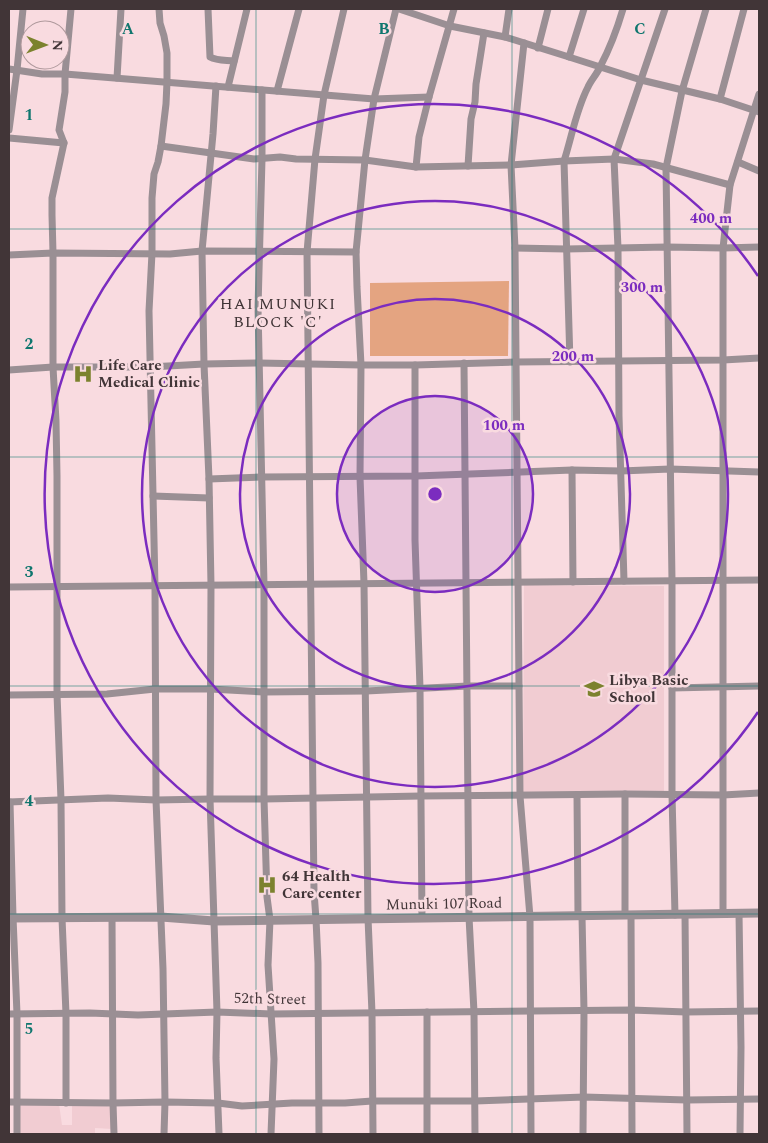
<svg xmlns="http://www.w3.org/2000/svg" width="768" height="1143" font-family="Spectral,serif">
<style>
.built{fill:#f1ccd2}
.green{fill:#e4a481}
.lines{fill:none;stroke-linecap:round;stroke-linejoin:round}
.minor{stroke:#9a8f94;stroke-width:7}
.tertiary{stroke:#9a8f94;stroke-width:9}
.grid{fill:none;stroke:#0f766e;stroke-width:1;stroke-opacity:0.55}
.ring{fill:none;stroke:#7b2cbf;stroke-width:2.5}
.labels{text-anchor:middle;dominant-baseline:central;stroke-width:5;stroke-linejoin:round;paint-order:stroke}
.poi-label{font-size:15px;font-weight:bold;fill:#413537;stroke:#f9dbe0;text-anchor:start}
.street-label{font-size:15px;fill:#413537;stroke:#f9dbe0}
.neighbourhood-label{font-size:16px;letter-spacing:1px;fill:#413537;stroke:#f9dbe0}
.grid-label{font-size:16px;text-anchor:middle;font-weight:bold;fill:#0f766e;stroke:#f9dbe0;stroke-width:5;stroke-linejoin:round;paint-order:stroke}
.centre{fill:#7b2cbf;stroke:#f9dbe0;stroke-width:2.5}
.ring-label{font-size:15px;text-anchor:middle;font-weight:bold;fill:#7b2cbf;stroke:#f9dbe0;stroke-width:5;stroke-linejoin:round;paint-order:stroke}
</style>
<rect width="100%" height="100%" fill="#f9dbe0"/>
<g class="built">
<path d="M 524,585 L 664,586 L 664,793 L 523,793 Z"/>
<path d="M 19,1103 L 59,1104 L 62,1125 L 72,1125 L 72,1104 L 93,1104 L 113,1107 L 112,1129 L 95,1128 L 95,1134 L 18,1134 Z"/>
</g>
<path class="green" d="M 509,281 L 508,356 L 370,356 L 370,283 Z"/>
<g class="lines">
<g class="minor">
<path d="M 159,9 L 160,23 L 164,36 L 167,53 L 167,82 L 166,104 L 161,146 L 158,162 L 154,174 L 152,198 L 152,253 L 149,311 L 155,586 L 156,800 L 163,969 L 165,1102 L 164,1134"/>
<path d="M 208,9 L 210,57 C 217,61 226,60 234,61"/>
<path d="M 399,9 L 450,26 L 505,37 L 569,57 L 641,80 L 720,99 L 759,112"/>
<path d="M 505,37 L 509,9"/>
<path d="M 524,43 L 511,165 L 515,248 L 520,796 L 530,917 L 531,1134"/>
<path d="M 538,48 L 548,9"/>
<path d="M 569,57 L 584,9"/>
<path d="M 9,69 L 42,74 L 65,74 L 374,99 L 429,97"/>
<path d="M 117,78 L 121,9"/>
<path d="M 216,86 L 213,134 L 202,251 L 204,364 L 209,479 L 211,585 L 210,799 L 217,1012 L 216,1058 L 219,1134"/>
<path d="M 228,87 L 247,9"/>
<path d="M 262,90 L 262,159 L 258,308 L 264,585 L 264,799 L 267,897 L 270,920 L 268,965 L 274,1059 L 271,1134"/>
<path d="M 277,91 L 299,9"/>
<path d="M 720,99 L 744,9"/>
<path d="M 9,130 L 17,70 L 23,9"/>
<path d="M 9,138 L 64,143"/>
<path d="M 161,146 L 254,159 L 280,157 L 296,159 L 365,160 L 416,167 L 511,165 L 564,161 L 614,159 L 653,164 L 730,185"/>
<path d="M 738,162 L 759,171"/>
<path d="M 468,166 L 471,119 L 475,102 L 476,84 L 484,33"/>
<path d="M 416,167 L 419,137 L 429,97 L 454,9"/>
<path d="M 515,248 L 566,249 L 667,247 L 723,248 L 759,247"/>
<path d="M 9,255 L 53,253 L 170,254 L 202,251 L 356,252"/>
<path d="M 570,362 L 564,161 C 572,136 576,110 588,87 C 591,80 597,74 600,67 C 609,50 618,26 623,9"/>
<path d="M 464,363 L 469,917 L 474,1012 L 475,1134"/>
<path d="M 415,365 L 415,540 L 420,688 L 422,918"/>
<path d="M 9,370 L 53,367 L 150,367 L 204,364 L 259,363 L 361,365 L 415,365 L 516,362 L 723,360 L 759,358"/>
<path d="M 572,470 L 573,582"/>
<path d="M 209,479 L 261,477 L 416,476 L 572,470 L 621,471 L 670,469 L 759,472"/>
<path d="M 153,496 L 209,498"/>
<path d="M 624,581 L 619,416 L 618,248 L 614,159 L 665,9"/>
<path d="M 9,587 L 759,580"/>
<path d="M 672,688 L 759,686"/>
<path d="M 9,695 L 107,694 L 155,689 L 210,689 L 264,692 L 366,691 L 468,686 L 519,686"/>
<path d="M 625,794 L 625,915"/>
<path d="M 577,795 L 578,916"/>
<path d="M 9,802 L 108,798 L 156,800 L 210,799 L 264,799 L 421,796 L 625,794 L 723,795 L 759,793"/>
<path d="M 10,802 L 13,917 L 17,1014 L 17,1134"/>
<path d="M 739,913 L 741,1047 L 740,1134"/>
<path d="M 685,914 L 687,1134"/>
<path d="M 723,914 L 723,248 L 730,185 L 759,94"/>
<path d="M 631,915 L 632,1134"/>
<path d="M 675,915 L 672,795 L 672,581 L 666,168 L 682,91 L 706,9"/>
<path d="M 582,916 L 584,1011 L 583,1134"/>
<path d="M 112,917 L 113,1103 L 114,1134"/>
<path d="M 427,1012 L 427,1134"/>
<path d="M 9,1014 L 90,1013 L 138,1015 L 217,1012 L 271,1014 L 631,1010 L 686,1012 L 759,1011"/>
<path d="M 9,1102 L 113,1103 L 165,1102 L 218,1103 L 242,1106 L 292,1103 L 345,1103 L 372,1101 L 475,1101 L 584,1097 L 687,1100 L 759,1099"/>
<path d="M 66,1103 L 66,1014 L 62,918 L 61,800 L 57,694 L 57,476 L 56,421 L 53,367 L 53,253 L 52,215 L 52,198 L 64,143 L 59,130 L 65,92 L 65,74 L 71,9"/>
<path d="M 319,1134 L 318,963 L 316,919 L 314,892 L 307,252 L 315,159 L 324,95 L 344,9"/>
<path d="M 373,1134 L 372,1013 L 368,918 L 364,583 L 360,477 L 361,365 L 357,287 L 356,252 L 365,160 L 374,99 L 396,9"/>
</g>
<path class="tertiary" d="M 9,918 L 161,917 L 214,921 L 759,913"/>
</g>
<path class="grid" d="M 256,9 L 256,1134M 512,9 L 512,1134M 9,229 L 759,229M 9,457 L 759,457M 9,686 L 759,686M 9,914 L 759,914"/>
<circle cx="435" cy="494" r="98" fill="#7b2cbf" fill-opacity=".12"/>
<g class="ring">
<circle cx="435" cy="494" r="98"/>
<circle cx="435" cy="494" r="195"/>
<circle cx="435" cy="494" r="293"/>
<path d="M758 712A390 390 0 1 1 758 276"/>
</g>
<defs>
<symbol id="hospital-bare" viewBox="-9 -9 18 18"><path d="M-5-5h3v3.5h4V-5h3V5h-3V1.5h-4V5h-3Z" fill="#7c822e" stroke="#f9dbe0" stroke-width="2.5" paint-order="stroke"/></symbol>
<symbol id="school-bare" viewBox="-9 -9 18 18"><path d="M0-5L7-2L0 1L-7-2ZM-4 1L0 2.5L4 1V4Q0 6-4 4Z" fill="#7c822e" stroke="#f9dbe0" stroke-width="2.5" paint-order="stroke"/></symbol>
</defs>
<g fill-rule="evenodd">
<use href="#hospital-bare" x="69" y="360" width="28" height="28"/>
<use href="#school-bare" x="580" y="675" width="28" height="28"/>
<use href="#hospital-bare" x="253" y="871" width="28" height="28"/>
</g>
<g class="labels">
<g class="poi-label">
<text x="98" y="365">Life Care<tspan x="98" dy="17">Medical Clinic</tspan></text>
<text x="609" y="680">Libya Basic<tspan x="609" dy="17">School</tspan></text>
<text x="282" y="876">64 Health<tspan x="282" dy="17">Care center</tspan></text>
</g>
<g class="street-label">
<text transform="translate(444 904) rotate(-1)">Munuki 107 Road</text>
<text transform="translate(270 999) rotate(1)">52th Street</text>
</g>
<g class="neighbourhood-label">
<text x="278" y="304">HAI MUNUKI<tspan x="278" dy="18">BLOCK 'C'</tspan></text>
</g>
</g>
<g class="grid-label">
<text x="128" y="34">A</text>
<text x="384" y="34">B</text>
<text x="640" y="34">C</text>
<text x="29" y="120">1</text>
<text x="29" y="349">2</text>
<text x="29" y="577">3</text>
<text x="29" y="806">4</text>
<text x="29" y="1034">5</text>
</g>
<circle cx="435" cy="494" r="8" class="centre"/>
<g class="ring-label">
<text x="711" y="223">400 m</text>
<text x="642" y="292">300 m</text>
<text x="573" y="361">200 m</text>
<text x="504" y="430">100 m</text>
</g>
<rect width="768" height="1143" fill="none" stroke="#413537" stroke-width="20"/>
<g transform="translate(45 45) rotate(91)"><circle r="24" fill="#f9dbe0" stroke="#af999c"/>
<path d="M0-4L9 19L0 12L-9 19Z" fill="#7c822e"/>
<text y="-8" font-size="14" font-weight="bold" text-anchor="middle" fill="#413537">N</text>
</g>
</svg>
